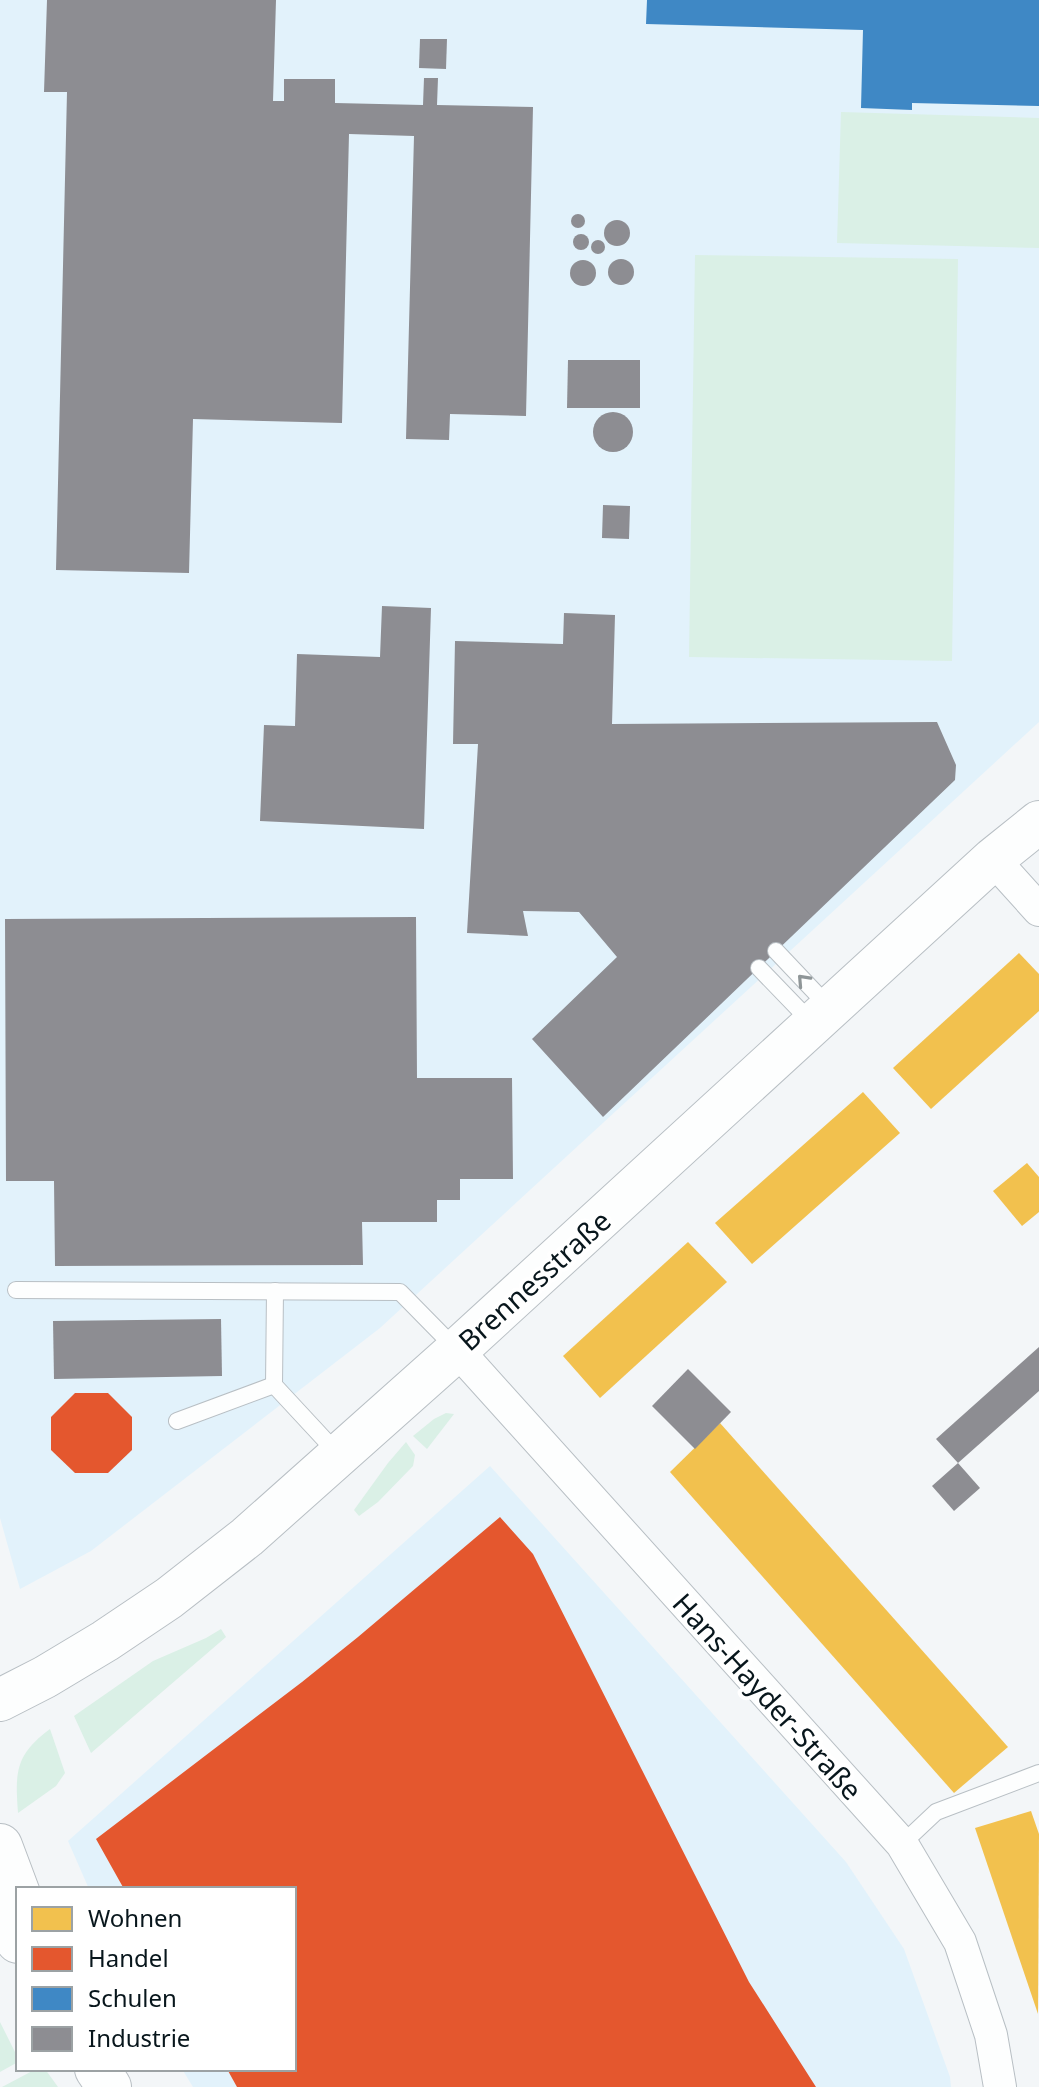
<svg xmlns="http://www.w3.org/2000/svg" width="1039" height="2087" font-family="'Noto Sans',sans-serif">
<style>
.built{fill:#e2f2fb}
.green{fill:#daf0e6}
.homes{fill:#f2c14e}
.shops{fill:#e4572e}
.schools{fill:#3f88c5}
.industry{fill:#8d8d92}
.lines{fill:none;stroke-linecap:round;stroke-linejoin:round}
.service-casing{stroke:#b8bfc4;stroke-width:18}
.minor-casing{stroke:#b8bfc4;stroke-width:34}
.tertiary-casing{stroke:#b8bfc4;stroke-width:44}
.secondary-casing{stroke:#b8bfc4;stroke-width:46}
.service{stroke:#fdfefe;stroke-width:16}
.minor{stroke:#fdfefe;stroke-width:32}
.tertiary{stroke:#fdfefe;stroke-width:42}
.secondary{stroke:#fdfefe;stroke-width:44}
.oneway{stroke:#8f9698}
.labels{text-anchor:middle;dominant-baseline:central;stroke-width:8;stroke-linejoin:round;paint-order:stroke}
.street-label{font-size:28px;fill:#08161c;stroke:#fff}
</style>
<rect width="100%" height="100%" fill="#f3f6f8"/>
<g class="built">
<path d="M 0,0 L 1039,0 L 1039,722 L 380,1328 L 91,1551 L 20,1589 L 0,1518 Z"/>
<path d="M 490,1466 L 846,1862 L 904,1949 L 950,2077 L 951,2087 L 193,2087 L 182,2069 L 294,2069 L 294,1889 L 89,1889 L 68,1841 Z"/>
</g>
<g class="green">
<path d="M 841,112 L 1039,118 L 1039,248 L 837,243 Z"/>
<path d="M 695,255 L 958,259 L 952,661 L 689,657 Z"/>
<path d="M 446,1413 L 454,1414 L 427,1449 L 413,1436 L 434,1419 Z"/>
<path d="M 406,1442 L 415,1455 L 413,1466 L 378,1502 L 359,1516 L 354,1510 L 388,1463 Z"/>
<path d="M 221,1629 L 226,1637 L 91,1753 L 74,1716 L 153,1661 L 206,1638 Z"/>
<path d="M 50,1729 L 65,1773 L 56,1786 L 18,1813 C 15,1772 15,1755 50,1729 Z"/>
<path d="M 0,2022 L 18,2058 L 18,2062 L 0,2072 Z"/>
<path d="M 36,2069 L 45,2069 L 58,2087 L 2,2087 Z"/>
</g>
<g class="homes">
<path d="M 1019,953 L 1039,974 L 1039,1011 L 931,1109 L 893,1068 Z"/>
<path d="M 863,1092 L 900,1133 L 752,1264 L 715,1223 Z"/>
<path d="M 1027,1163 L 1039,1177 L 1039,1212 L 1022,1226 L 993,1191 Z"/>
<path d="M 688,1242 L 727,1282 L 600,1398 L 563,1356 Z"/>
<path d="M 720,1423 L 1008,1747 L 954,1793 L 670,1472 Z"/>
<path d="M 1031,1811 L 1039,1834 L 1038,2014 L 975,1828 Z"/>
</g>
<g class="shops">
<path d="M 75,1393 L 108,1393 L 132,1417 L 132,1450 L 108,1473 L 75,1473 L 51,1450 L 51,1417 Z"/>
<path d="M 500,1517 L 533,1554 L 749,1982 L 816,2087 L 237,2087 L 227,2069 L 294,2069 L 294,1889 L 124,1889 L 96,1839 L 302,1682 L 358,1637 Z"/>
</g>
<path class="schools" d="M 647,0 L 1039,0 L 1039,106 L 912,103 L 912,110 L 861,108 L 863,30 L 646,24 Z"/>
<g class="industry">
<path d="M 47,0 L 276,0 L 273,101 L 284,101 L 284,79 L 335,79 L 335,103 L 423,105 L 424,78 L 438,78 L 437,105 L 533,107 L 526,416 L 450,414 L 449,440 L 406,439 L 414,136 L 349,134 L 342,423 L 193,419 L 189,573 L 56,570 L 67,92 L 44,92 Z"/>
<path d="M 420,39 L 447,39 L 446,69 L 419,68 Z"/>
<circle cx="578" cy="221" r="7"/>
<circle cx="617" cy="233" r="13"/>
<circle cx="581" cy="242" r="8"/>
<circle cx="598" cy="247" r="7"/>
<circle cx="621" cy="272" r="13"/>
<circle cx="583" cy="273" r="13"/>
<path d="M 568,360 L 640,360 L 640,408 L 567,408 Z"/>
<circle cx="613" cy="432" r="20"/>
<path d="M 603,505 L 630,506 L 629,539 L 602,538 Z"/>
<path d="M 382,606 L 431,608 L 424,829 L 260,821 L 264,725 L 295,726 L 297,654 L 380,657 Z"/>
<path d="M 564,613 L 615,615 L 612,724 L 937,722 L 956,765 L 955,780 L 603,1117 L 532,1039 L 617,957 L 579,912 L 523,911 L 528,936 L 467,933 L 478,744 L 453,744 L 455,641 L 563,644 Z"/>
<path d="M 416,917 L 417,1078 L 512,1078 L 513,1179 L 460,1179 L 460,1200 L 437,1200 L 437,1222 L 362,1222 L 363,1265 L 55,1266 L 54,1181 L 6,1181 L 5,919 Z"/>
<path d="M 221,1319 L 222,1376 L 54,1379 L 53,1321 Z"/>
<path d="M 1039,1347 L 1039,1391 L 958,1463 L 936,1439 Z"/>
<path d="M 688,1369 L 731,1412 L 695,1449 L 652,1406 Z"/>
<path d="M 958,1463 L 980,1488 L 954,1511 L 932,1486 Z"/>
</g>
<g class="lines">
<defs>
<g id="service">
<path d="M 776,951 L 829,1007"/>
<path d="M 759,968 L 813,1024"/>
<path d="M 16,1290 L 400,1292 L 457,1350"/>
<path d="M 275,1291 L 274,1385 L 338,1454"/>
<path d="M 177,1421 L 274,1385"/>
<path d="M 902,1844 L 936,1812 L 1039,1773"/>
</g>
<g id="minor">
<path d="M 993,859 L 1039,910"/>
<path d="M 457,1350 L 902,1844 L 960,1942 L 991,2035 L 1000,2087"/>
</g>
<path id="tertiary" d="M 0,1700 L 45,1677 L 105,1641 L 169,1598 L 247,1537 L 457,1350 L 993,859 L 1039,822"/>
<g id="secondary">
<path d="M 0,1846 L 18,1894"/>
<path d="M 0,1911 L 18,1941"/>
<path d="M 97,2069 L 109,2087"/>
</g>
</defs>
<use href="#service" class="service-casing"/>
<use href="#minor" class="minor-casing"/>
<use href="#tertiary" class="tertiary-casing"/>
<use href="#secondary" class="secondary-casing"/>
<use href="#service" class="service"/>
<use href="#minor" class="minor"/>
<use href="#tertiary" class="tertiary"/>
<use href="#secondary" class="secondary"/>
</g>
<defs><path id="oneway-chevron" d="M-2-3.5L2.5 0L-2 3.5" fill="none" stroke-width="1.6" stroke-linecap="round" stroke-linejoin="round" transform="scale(2)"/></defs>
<use class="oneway" href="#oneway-chevron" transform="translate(803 980) rotate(-133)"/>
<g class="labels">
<g class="street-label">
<text transform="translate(534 1280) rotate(-42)">Brennesstraße</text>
<text transform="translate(768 1696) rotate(48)">Hans-Hayder-Straße</text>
</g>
</g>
<rect x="16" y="1887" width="280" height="184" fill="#ffffff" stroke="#9ca2a4" stroke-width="2"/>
<rect x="32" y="1907" width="40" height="24" fill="#f2c14e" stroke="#9ca2a4" stroke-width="2"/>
<text x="88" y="1927" font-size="24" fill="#08161c">Wohnen</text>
<rect x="32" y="1947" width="40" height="24" fill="#e4572e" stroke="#9ca2a4" stroke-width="2"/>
<text x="88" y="1967" font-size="24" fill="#08161c">Handel</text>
<rect x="32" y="1987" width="40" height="24" fill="#3f88c5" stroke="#9ca2a4" stroke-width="2"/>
<text x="88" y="2007" font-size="24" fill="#08161c">Schulen</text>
<rect x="32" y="2027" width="40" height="24" fill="#8d8d92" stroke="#9ca2a4" stroke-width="2"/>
<text x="88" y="2047" font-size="24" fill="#08161c">Industrie</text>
</svg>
